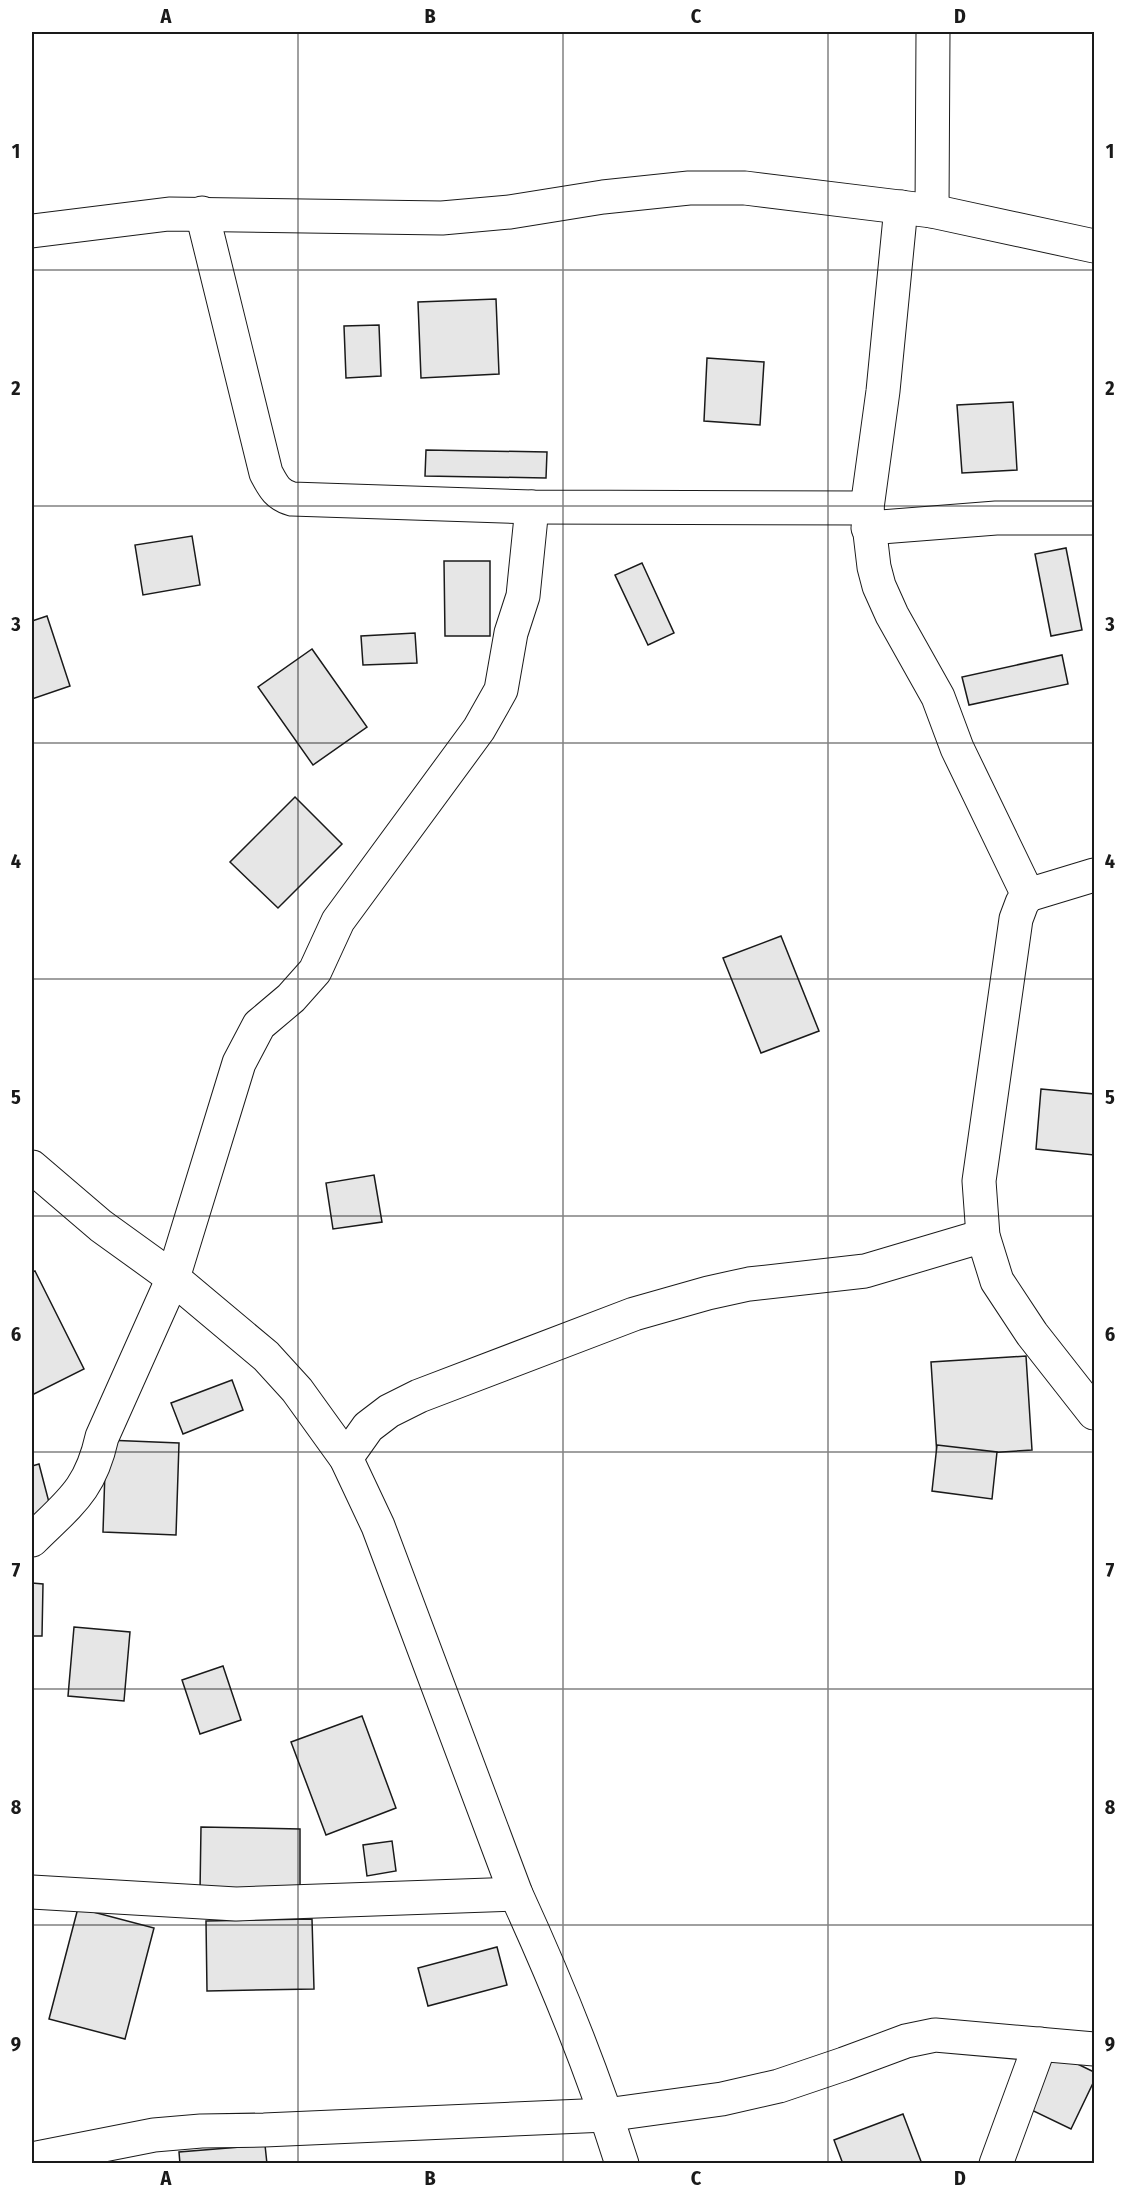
<svg xmlns="http://www.w3.org/2000/svg" width="1126" height="2195" font-family="'Fira Sans Condensed',sans-serif">
<style>
.building{fill:#e6e6e6;stroke:#1a1a1a;stroke-width:1.5}
.lines{fill:none;stroke-linecap:round;stroke-linejoin:round}
.street-casing{stroke:#1a1a1a;stroke-width:35}
.street{stroke:#fff;stroke-width:33}
.grid{fill:none;stroke:#1a1a1a;stroke-width:1.5;stroke-opacity:0.55}
.neatline{fill:none;stroke:#1a1a1a;stroke-width:2}
.grid-label{font-size:20px;text-anchor:middle;font-weight:bold;fill:#1a1a1a}
</style>
<rect width="100%" height="100%" fill="#fff"/>
<g class="building">
<path d="M 496,299 L 499,374 L 421,378 L 418,302 Z"/>
<path d="M 379,325 L 381,376 L 346,378 L 344,326 Z"/>
<path d="M 707,358 L 764,362 L 760,425 L 704,421 Z"/>
<path d="M 1013,402 L 1017,470 L 962,473 L 957,405 Z"/>
<path d="M 426,450 L 547,452 L 546,478 L 425,476 Z"/>
<path d="M 192,536 L 200,585 L 143,595 L 135,545 Z"/>
<path d="M 1066,548 L 1082,630 L 1051,636 L 1035,554 Z"/>
<path d="M 444,561 L 490,561 L 490,636 L 445,636 Z"/>
<path d="M 642,563 L 674,633 L 648,645 L 615,575 Z"/>
<path d="M 47,616 L 70,686 L 32,699 L 32,621 Z"/>
<path d="M 415,633 L 417,663 L 363,665 L 361,636 Z"/>
<path d="M 312,649 L 367,727 L 313,765 L 258,687 Z"/>
<path d="M 1062,655 L 1068,684 L 969,705 L 962,677 Z"/>
<path d="M 295,797 L 342,844 L 278,908 L 230,862 Z"/>
<path d="M 781,936 L 819,1031 L 761,1053 L 723,958 Z"/>
<path d="M 1041,1089 L 1094,1094 L 1094,1155 L 1036,1149 Z"/>
<path d="M 374,1175 L 382,1222 L 333,1229 L 326,1183 Z"/>
<path d="M 35,1271 L 84,1369 L 32,1395 L 32,1272 Z"/>
<path d="M 1026,1356 L 1032,1450 L 937,1456 L 931,1362 Z"/>
<path d="M 232,1380 L 243,1410 L 183,1434 L 171,1403 Z"/>
<path d="M 106,1440 L 179,1443 L 176,1535 L 103,1532 Z"/>
<path d="M 937,1445 L 997,1452 L 992,1499 L 932,1491 Z"/>
<path d="M 39,1464 L 51,1510 L 32,1516 L 32,1466 Z"/>
<path d="M 32,1583 L 43,1584 L 42,1636 L 32,1636 Z"/>
<path d="M 74,1627 L 130,1632 L 124,1701 L 68,1696 Z"/>
<path d="M 223,1666 L 241,1720 L 200,1734 L 182,1680 Z"/>
<path d="M 362,1716 L 396,1808 L 326,1835 L 291,1742 Z"/>
<path d="M 201,1827 L 300,1829 L 300,1894 L 200,1892 Z"/>
<path d="M 392,1841 L 396,1871 L 367,1876 L 363,1845 Z"/>
<path d="M 78,1908 L 154,1928 L 125,2039 L 49,2019 Z"/>
<path d="M 312,1919 L 314,1989 L 207,1991 L 206,1921 Z"/>
<path d="M 497,1947 L 507,1985 L 428,2006 L 418,1968 Z"/>
<path d="M 1049,2050 L 1094,2072 L 1094,2081 L 1071,2129 L 1021,2105 Z"/>
<path d="M 903,2114 L 922,2164 L 843,2164 L 834,2140 Z"/>
<path d="M 265,2145 L 267,2164 L 180,2164 L 179,2152 Z"/>
</g>
<g class="lines">
<defs>
<g id="street">
<path d="M 901,207 L 883,391 L 867,508 L 874,567 L 879,586 L 892,615 L 938,697 L 957,748 L 1028,895"/>
<path d="M 932,211 L 933,32"/>
<path d="M 202,213 L 266,473 C 273,486 277,495 292,499 L 532,507 L 867,508"/>
<path d="M 32,231 L 169,214 L 442,218 L 510,212 L 603,197 L 689,188 L 745,188 L 932,211 L 1094,246"/>
<path d="M 868,528 L 996,518 L 1094,518"/>
<path d="M 1094,875 L 1028,895 L 1022,903 L 1016,919 L 979,1181 L 983,1236 L 997,1281 L 1032,1334 L 1094,1413"/>
<path d="M 32,1167 L 101,1226 L 173,1278 L 266,1356 L 297,1390 L 346,1458 L 378,1526 L 516,1894 C 556,1981 593,2072 622,2164"/>
<path d="M 346,1458 L 368,1427 L 389,1411 L 419,1396 L 634,1314 L 708,1293 L 749,1284 L 865,1271 L 983,1236"/>
<path d="M 32,1540 C 69,1503 90,1491 102,1437 L 173,1278 L 239,1063 L 259,1025 L 291,998 L 315,971 L 338,921 L 479,729 L 501,690 L 511,633 L 523,596 L 532,507"/>
<path d="M 32,1892 L 236,1904 L 516,1894"/>
<path d="M 32,2159 L 154,2135 L 201,2131 L 264,2130 L 606,2115 L 722,2099 L 779,2086 L 844,2064 L 906,2041 L 935,2035 L 1094,2049"/>
<path d="M 996,2164 L 1040,2044"/>
</g>
</defs>
<use href="#street" class="street-casing"/>
<use href="#street" class="street"/>
</g>
<path class="grid" d="M 298,32 L 298,2164M 563,32 L 563,2164M 828,32 L 828,2164M 32,270 L 1094,270M 32,506 L 1094,506M 32,743 L 1094,743M 32,979 L 1094,979M 32,1216 L 1094,1216M 32,1452 L 1094,1452M 32,1689 L 1094,1689M 32,1925 L 1094,1925"/>
<rect width="1126" height="2195" fill="none" stroke="#ffffff" stroke-width="66"/>
<rect x="33" y="33" width="1060" height="2129" class="neatline"/>
<g class="grid-label">
<text x="166" y="23">A</text>
<text x="430" y="23">B</text>
<text x="696" y="23">C</text>
<text x="960" y="23">D</text>
<text x="16" y="158">1</text>
<text x="1110" y="158">1</text>
<text x="16" y="395">2</text>
<text x="1110" y="395">2</text>
<text x="16" y="631">3</text>
<text x="1110" y="631">3</text>
<text x="16" y="868">4</text>
<text x="1110" y="868">4</text>
<text x="16" y="1104">5</text>
<text x="1110" y="1104">5</text>
<text x="16" y="1341">6</text>
<text x="1110" y="1341">6</text>
<text x="16" y="1577">7</text>
<text x="1110" y="1577">7</text>
<text x="16" y="1814">8</text>
<text x="1110" y="1814">8</text>
<text x="16" y="2051">9</text>
<text x="1110" y="2051">9</text>
<text x="166" y="2185">A</text>
<text x="430" y="2185">B</text>
<text x="696" y="2185">C</text>
<text x="960" y="2185">D</text>
</g>
</svg>
